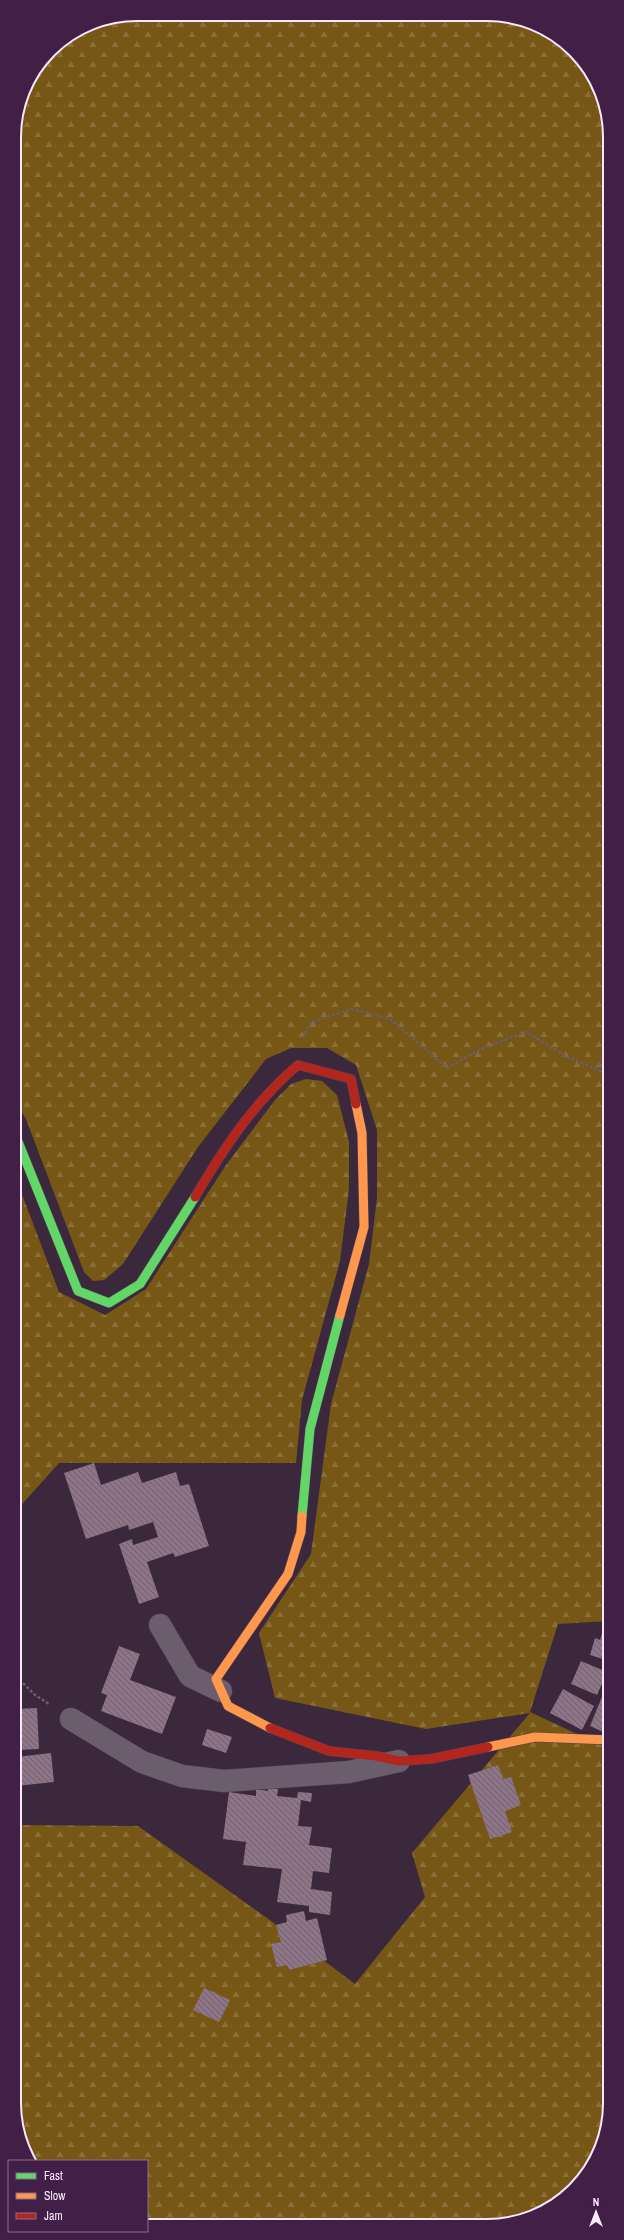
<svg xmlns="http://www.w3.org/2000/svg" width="624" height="2240" font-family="'Archivo Narrow',sans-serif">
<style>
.forest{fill:url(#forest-firs)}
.building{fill:url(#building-back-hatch)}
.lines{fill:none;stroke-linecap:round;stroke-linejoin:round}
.street-casing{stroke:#544556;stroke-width:23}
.fast-casing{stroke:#544556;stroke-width:10}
.slow-casing{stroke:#544556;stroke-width:10}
.jam-casing{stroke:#544556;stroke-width:10}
.path{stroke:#6a5d6c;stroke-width:2.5;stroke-dasharray:3 2;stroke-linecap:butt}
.street{stroke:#6c5d6e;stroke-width:22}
.fast{stroke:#63d668;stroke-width:9}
.slow{stroke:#ff974d;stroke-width:9}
.jam{stroke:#b3261e;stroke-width:9}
.rim{fill:none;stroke:#fae9fc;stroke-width:2}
</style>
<defs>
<pattern id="forest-firs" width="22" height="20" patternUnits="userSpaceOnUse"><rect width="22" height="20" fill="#775715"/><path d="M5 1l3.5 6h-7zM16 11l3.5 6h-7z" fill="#8b6f38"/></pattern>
<pattern id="building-back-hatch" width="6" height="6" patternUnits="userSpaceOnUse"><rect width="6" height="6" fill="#8d7487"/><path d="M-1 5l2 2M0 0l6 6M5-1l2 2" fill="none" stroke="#6f5f6c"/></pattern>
</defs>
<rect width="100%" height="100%" fill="#3b283d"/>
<g class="forest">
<path d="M 137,14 L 511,16 C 523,21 537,24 548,31 C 581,50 596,79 608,114 L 609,1621 L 558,1624 L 530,1712 L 609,1749 L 610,2110 L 601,2150 L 579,2184 L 548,2210 L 510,2224 L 147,2224 L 147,2161 L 29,2161 L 16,2126 L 16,1825 L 138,1826 L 267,1918 L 355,1984 L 425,1897 L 412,1853 L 530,1713 L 426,1729 L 275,1698 L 259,1633 L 311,1554 L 331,1404 L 369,1264 L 377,1198 L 377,1130 L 356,1065 L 327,1048 L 291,1048 L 266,1059 L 198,1147 L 123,1264 L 104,1280 L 93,1281 L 84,1272 L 26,1119 L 15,1101 L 14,130 L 23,90 L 50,50 L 90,23 Z"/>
<path d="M 306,1079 L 322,1081 L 337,1095 L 349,1142 L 349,1189 L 340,1261 L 302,1400 L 296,1463 L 59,1463 L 16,1511 L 15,1176 L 59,1292 L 105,1315 L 146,1289 L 226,1165 L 275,1100 L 291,1084 Z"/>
</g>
<g class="building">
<path d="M 94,1463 L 101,1485 L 138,1472 L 142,1483 L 176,1472 L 180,1486 L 189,1484 L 209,1546 L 175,1557 L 173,1553 L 147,1562 L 159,1597 L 139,1604 L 119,1544 L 132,1539 L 133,1545 L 158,1537 L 153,1522 L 129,1530 L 128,1525 L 86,1539 L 64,1473 Z"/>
<path d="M 604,1627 L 609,1629 L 609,1661 L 590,1655 L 595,1638 L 600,1640 Z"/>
<path d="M 119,1646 L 140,1654 L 130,1680 L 176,1697 L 162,1734 L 101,1711 L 107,1695 L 101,1693 Z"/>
<path d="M 581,1661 L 607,1672 L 597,1695 L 571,1684 Z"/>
<path d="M 606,1687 L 609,1688 L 608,1734 L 590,1726 Z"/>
<path d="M 563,1689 L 594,1706 L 582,1730 L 550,1713 Z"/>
<path d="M 37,1708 L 39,1749 L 16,1750 L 16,1709 Z"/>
<path d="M 207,1729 L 232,1737 L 226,1753 L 202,1745 Z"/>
<path d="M 51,1753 L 54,1782 L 16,1786 L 16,1757 Z"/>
<path d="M 498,1765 L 503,1779 L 511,1777 L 521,1805 L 505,1811 L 512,1832 L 490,1839 L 468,1775 Z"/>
<path d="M 268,1788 L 278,1789 L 277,1796 L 297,1798 L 298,1792 L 312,1793 L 311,1802 L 301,1800 L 298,1826 L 312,1827 L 309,1845 L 332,1848 L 329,1873 L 313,1871 L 311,1889 L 332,1892 L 330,1915 L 309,1912 L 309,1906 L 277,1902 L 282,1869 L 243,1865 L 246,1842 L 223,1839 L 229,1792 L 256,1796 L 256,1789 L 268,1791 Z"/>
<path d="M 304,1911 L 306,1921 L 317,1918 L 327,1960 L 289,1970 L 287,1965 L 277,1967 L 271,1944 L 281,1942 L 276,1925 L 287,1922 L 286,1915 Z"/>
<path d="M 204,1988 L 230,2000 L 219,2022 L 193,2010 Z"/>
</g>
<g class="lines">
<defs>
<g id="street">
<path d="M 160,1625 L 190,1676 L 221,1691"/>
<path d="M 71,1719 L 142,1762 L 182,1776 L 224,1781 L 349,1772 L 399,1761"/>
</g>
<g id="fast">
<path d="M 15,1134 L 78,1291 L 109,1303 L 140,1284 L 195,1197"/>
<path d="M 302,1516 L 310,1429 L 340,1315"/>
</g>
<g id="slow">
<path d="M 340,1315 L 364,1227 L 362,1133 L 356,1104"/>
<path d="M 270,1728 L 228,1706 L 216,1679 L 288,1574 L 301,1532 L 302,1516"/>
<path d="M 488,1747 L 535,1737 L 609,1740"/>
</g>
<g id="jam">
<path d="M 195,1197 C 224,1148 254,1102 298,1065 L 351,1079 L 356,1104"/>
<path d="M 270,1728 L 329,1751 L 376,1756 L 399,1761 L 431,1759 L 488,1747"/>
</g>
</defs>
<use href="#street" class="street-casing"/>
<use href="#fast" class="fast-casing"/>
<use href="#slow" class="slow-casing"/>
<use href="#jam" class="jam-casing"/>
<g class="path">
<path d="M 303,1038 L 311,1022 L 352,1009 L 390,1019 L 447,1068 L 481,1049 L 526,1032 L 567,1057 L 595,1068 L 609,1078"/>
<path d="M 595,1068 L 609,1053"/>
<path d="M 16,1676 L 35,1695 L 49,1704"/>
</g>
<use href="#street" class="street"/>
<use href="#fast" class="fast"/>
<use href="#slow" class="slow"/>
<use href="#jam" class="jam"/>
</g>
<path d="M0 0H624V2240H0ZM137 21H487A116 116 0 0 1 603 137V2103A116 116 0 0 1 487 2219H137A116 116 0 0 1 21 2103V137A116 116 0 0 1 137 21Z" fill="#411f46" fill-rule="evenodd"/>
<path class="rim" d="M137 21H487A116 116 0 0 1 603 137V2103A116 116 0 0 1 487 2219H137A116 116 0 0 1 21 2103V137A116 116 0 0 1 137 21Z"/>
<rect x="8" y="2160" width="140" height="72" fill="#411f46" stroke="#8b708f"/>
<rect x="16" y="2173" width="20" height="6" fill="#63d668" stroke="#8b708f"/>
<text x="44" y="2180" font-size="12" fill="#fae9fc">Fast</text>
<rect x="16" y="2193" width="20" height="6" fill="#ff974d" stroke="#8b708f"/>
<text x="44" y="2200" font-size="12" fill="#fae9fc">Slow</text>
<rect x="16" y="2213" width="20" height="6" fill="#b3261e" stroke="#8b708f"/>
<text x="44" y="2220" font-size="12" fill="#fae9fc">Jam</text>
<g transform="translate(596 2212)" stroke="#411f46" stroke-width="3" paint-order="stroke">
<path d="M0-3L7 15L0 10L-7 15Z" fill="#fae9fc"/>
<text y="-6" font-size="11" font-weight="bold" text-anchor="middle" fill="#fae9fc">N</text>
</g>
</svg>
